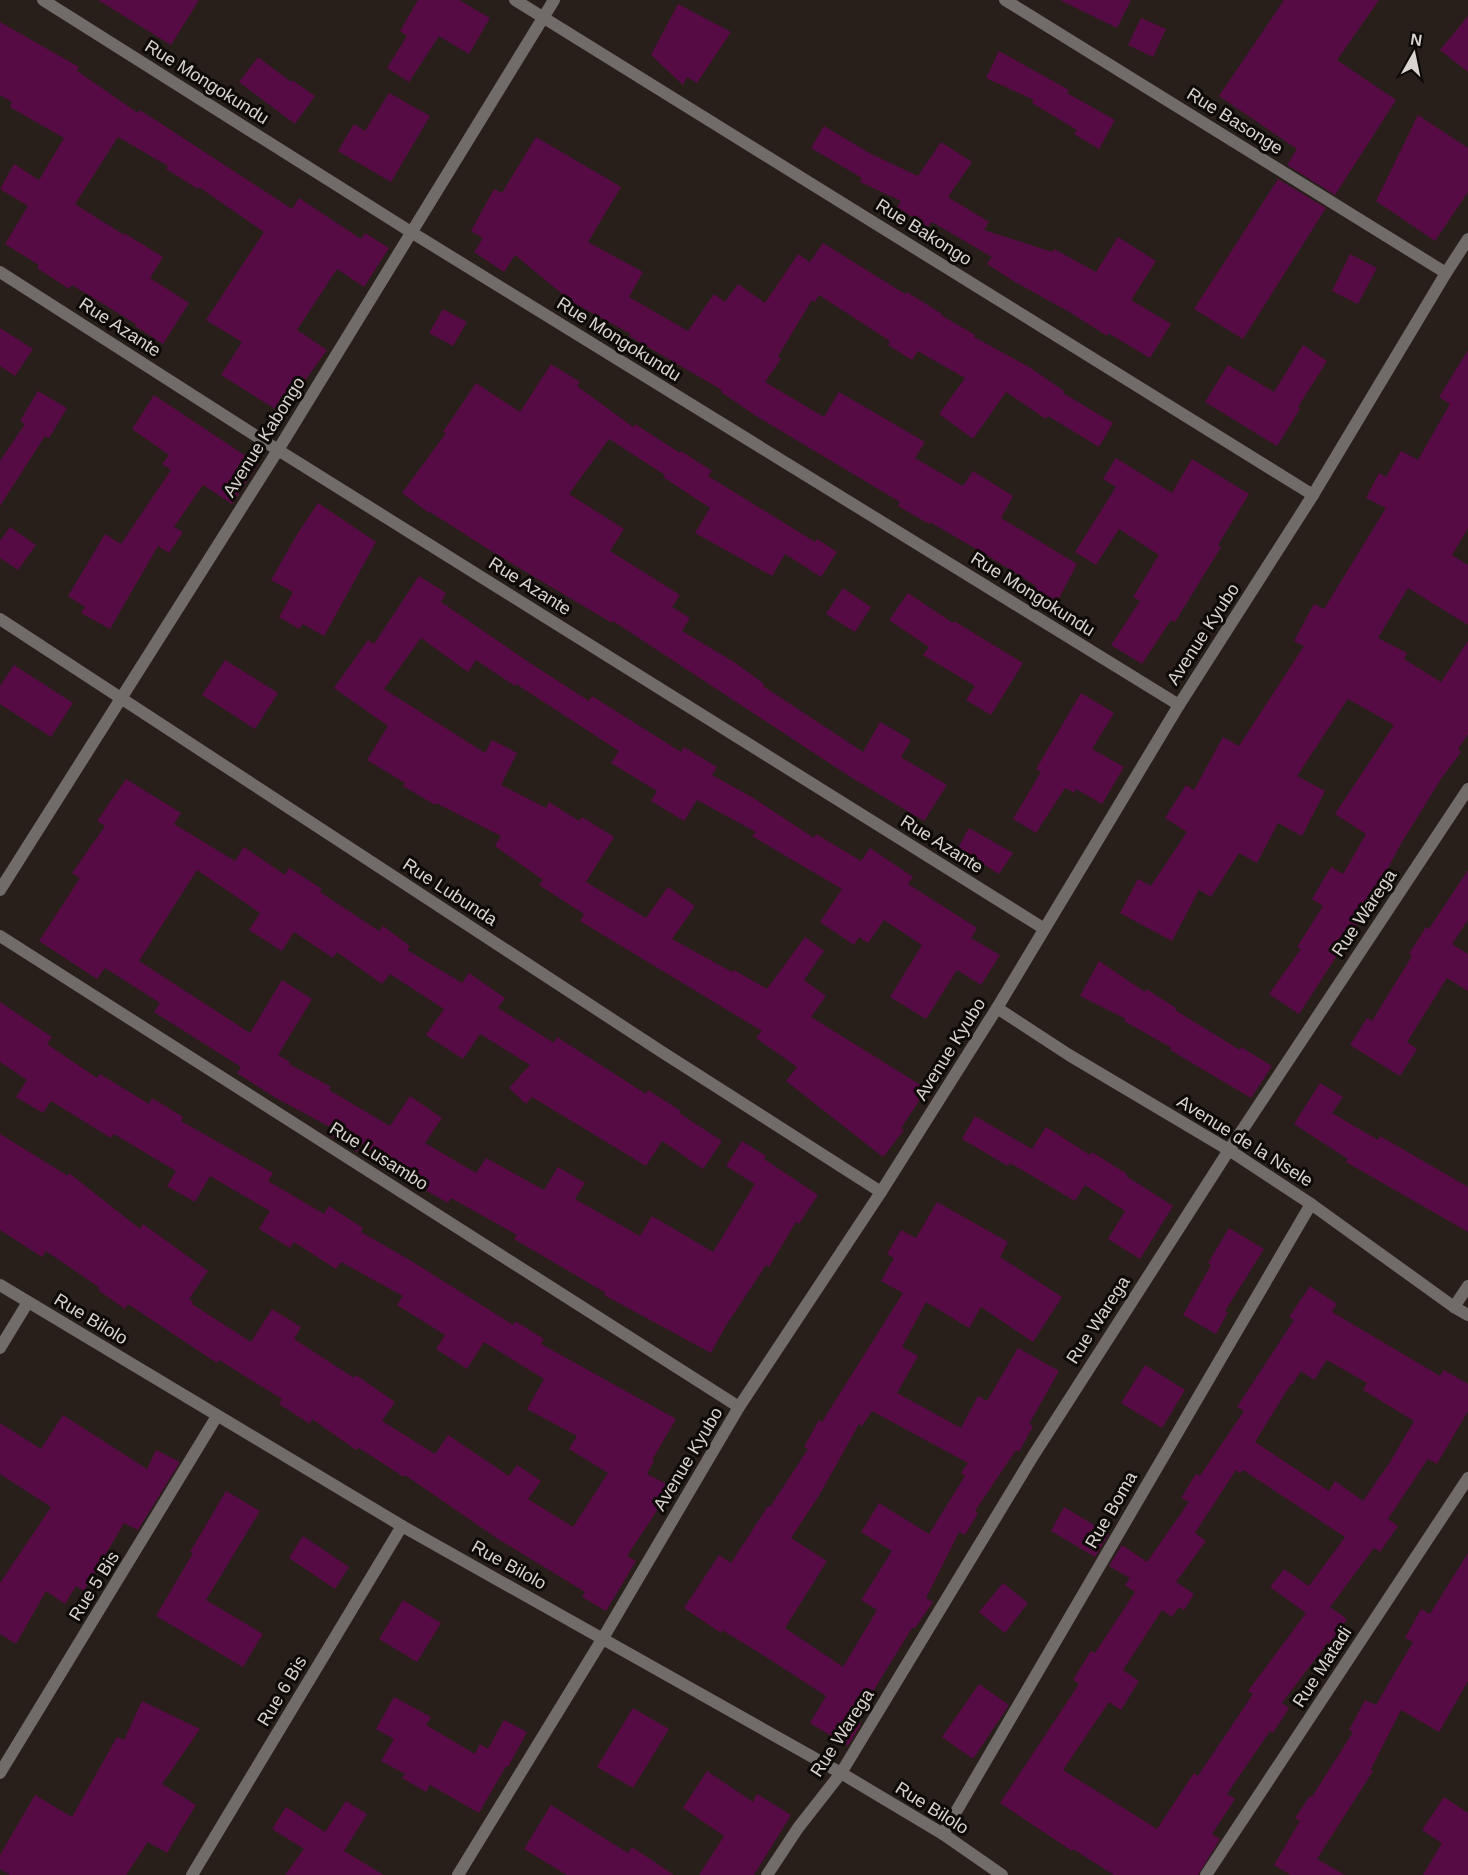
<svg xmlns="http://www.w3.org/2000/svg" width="1468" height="1875" font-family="Helvetica,sans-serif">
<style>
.building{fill:#570b44;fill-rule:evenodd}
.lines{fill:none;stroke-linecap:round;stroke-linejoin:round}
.street{stroke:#716b69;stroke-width:12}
.labels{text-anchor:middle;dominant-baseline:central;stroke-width:6;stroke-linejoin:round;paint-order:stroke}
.street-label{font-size:18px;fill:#dad3d0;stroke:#0e0a08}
</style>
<rect width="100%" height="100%" fill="#281f1a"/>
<g class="building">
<path d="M 98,0 L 199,0 L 171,45 Z"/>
<path d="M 418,0 L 459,0 L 490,18 L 469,54 L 439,36 L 409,82 L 387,68 L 407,36 L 400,31 Z"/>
<path d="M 1060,0 L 1131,0 L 1117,28 Z"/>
<path d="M 1284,0 L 1379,0 L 1337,60 L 1396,100 L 1335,195 L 1287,165 L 1297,149 L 1219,96 Z"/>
<path d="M 678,4 L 731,32 L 697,83 L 687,77 L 683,85 L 651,55 Z"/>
<path d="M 1468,16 L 1468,72 L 1440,50 Z"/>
<path d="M 1141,18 L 1166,29 L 1153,57 L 1128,45 Z"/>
<path d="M 0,22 L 79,67 L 77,71 L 138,113 L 140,110 L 292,209 L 299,198 L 361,239 L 365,233 L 389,248 L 364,287 L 337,269 L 297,330 L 327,350 L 301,386 L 298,384 L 280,412 L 221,375 L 242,342 L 206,320 L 264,232 L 199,187 L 198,189 L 166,169 L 168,166 L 118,137 L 75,204 L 124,235 L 124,233 L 163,257 L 150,278 L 189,303 L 163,344 L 135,326 L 136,324 L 72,285 L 69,289 L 37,268 L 39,265 L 5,244 L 28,206 L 0,189 L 14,164 L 39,180 L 64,138 L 10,107 L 12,102 L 0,95 Z"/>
<path d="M 999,51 L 1069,90 L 1067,93 L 1115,120 L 1099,149 L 1074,134 L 1077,130 L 1032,103 L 1034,100 L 986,78 Z"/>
<path d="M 258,57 L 291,82 L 292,80 L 315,96 L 295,124 L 239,82 Z"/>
<path d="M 389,93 L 430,116 L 391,182 L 338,151 L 354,124 L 365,131 Z"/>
<path d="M 1418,115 L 1468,148 L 1468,192 L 1435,241 L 1376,201 Z"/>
<path d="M 824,126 L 871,154 L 918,176 L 941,142 L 972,162 L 948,197 L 989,222 L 984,230 L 1052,252 L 1054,249 L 1096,272 L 1118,237 L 1156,261 L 1131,300 L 1171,324 L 1150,358 L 1108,333 L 1107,336 L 1071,313 L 1015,282 L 987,264 L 992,257 L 932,222 L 928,227 L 897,207 L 901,201 L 860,182 L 862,178 L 811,148 Z"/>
<path d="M 536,137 L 621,187 L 588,242 L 643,272 L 629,297 L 688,331 L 714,294 L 725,302 L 738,284 L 765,303 L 798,254 L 810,262 L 823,243 L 905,294 L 907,292 L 942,314 L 941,315 L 975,335 L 974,337 L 1029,367 L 1064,391 L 1063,393 L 1113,423 L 1099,447 L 1048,416 L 1046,419 L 1006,392 L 973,439 L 939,414 L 965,378 L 918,351 L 912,360 L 888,345 L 890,341 L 819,295 L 815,302 L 812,300 L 778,356 L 781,359 L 765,382 L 824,417 L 839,392 L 925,442 L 915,458 L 963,486 L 973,471 L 1013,496 L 1001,518 L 1077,564 L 1057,602 L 1034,589 L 1036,586 L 988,556 L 930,522 L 929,524 L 898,506 L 900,502 L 756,416 L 721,392 L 722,390 L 629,336 L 631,334 L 572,302 L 515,255 L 504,272 L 474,252 L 483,238 L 471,231 L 494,189 L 502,193 Z"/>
<path d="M 1278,179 L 1326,208 L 1243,339 L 1194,309 Z"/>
<path d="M 1350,254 L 1377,268 L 1358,304 L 1332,291 Z"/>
<path d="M 443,309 L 467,322 L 453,346 L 429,333 Z"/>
<path d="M 0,328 L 33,349 L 15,376 L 0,366 Z"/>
<path d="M 1303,345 L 1327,361 L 1298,407 L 1300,409 L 1277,446 L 1205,402 L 1228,365 L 1274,392 Z"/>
<path d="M 1468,350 L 1468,528 L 1452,555 L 1468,565 L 1468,625 L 1408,588 L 1378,638 L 1407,653 L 1404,659 L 1441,682 L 1468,641 L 1468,734 L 1458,749 L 1461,752 L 1441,779 L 1402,842 L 1357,925 L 1299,1014 L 1269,994 L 1301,949 L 1297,947 L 1323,906 L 1312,899 L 1331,867 L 1343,874 L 1366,834 L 1335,814 L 1394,725 L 1348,699 L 1297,776 L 1325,791 L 1302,836 L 1278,823 L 1257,863 L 1239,853 L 1211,897 L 1199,890 L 1172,941 L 1120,913 L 1138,879 L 1151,886 L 1187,832 L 1165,818 L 1186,785 L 1194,790 L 1223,737 L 1239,746 L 1304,646 L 1294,641 L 1314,604 L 1324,609 L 1386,508 L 1366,498 L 1379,473 L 1386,477 L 1401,451 L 1418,460 L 1450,404 L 1439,397 Z"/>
<path d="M 551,364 L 580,382 L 577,386 L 633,427 L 635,424 L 680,453 L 681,451 L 712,471 L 708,476 L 815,542 L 817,539 L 837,552 L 821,577 L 785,554 L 772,576 L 695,533 L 710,508 L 663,477 L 665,475 L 609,439 L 569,494 L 624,529 L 610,551 L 680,595 L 672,607 L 690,618 L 682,631 L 734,662 L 764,684 L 763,686 L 863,752 L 880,722 L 911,740 L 901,757 L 947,785 L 924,821 L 849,776 L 613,621 L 612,623 L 496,554 L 430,512 L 429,513 L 402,493 L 446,433 L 443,432 L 476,383 L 520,412 Z"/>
<path d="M 38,391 L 67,408 L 49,438 L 45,436 L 0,506 L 0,461 L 25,424 L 20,421 Z"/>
<path d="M 154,395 L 258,464 L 232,504 L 203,485 L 174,527 L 183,532 L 169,553 L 158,546 L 110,629 L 81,613 L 85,607 L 68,596 L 105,534 L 121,544 L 171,470 L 162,464 L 169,455 L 132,429 Z"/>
<path d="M 1116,458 L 1172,493 L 1192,459 L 1249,494 L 1218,545 L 1221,547 L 1175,622 L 1171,620 L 1142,664 L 1111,645 L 1140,601 L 1133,597 L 1159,555 L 1119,529 L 1096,565 L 1075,552 L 1116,487 L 1103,479 Z"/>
<path d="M 318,503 L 376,542 L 324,636 L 303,624 L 299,629 L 279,617 L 293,592 L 271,580 L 298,533 Z"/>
<path d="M 10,527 L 36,545 L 18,570 L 0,558 L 0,541 Z"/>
<path d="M 419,576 L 446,593 L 441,602 L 530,663 L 589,701 L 592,696 L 681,752 L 684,747 L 717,767 L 712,775 L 755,799 L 814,838 L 816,834 L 861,861 L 870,848 L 913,877 L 908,884 L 977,928 L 971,938 L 1000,955 L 981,985 L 957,970 L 926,1019 L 890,997 L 922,945 L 884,920 L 868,943 L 859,937 L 854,945 L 820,922 L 842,889 L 752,836 L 756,832 L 697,800 L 684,821 L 651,801 L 657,791 L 611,763 L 619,751 L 516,684 L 515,686 L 476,660 L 468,672 L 421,638 L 384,689 L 485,753 L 492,740 L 517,753 L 501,785 L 546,808 L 549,802 L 579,821 L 582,817 L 614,837 L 586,882 L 646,918 L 668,887 L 695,906 L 672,939 L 732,972 L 734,970 L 767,989 L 805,937 L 824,951 L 804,980 L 826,996 L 811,1017 L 927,1089 L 901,1128 L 904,1130 L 883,1157 L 786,1081 L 797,1067 L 756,1038 L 762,1031 L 580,921 L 584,914 L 539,885 L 543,880 L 495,846 L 501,836 L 436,803 L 435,805 L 403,786 L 405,783 L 367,760 L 388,726 L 334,688 L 368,640 L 374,644 Z"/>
<path d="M 843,588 L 871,607 L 855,632 L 826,614 Z"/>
<path d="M 908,593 L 953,623 L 954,621 L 1023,663 L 991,715 L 966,700 L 975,686 L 923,655 L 929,647 L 889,620 Z"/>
<path d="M 225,660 L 278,693 L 255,729 L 202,695 Z"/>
<path d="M 14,665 L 73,703 L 51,737 L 0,704 L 0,686 Z"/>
<path d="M 1081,693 L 1114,713 L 1092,749 L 1124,767 L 1102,804 L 1076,789 L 1074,793 L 1065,788 L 1036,833 L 1013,819 L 1041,772 L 1036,769 Z"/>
<path d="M 126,779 L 181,813 L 174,824 L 235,861 L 244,847 L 285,875 L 289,868 L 322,889 L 320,892 L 379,931 L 383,926 L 410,946 L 407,950 L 462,983 L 469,973 L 505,998 L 498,1008 L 554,1043 L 557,1037 L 646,1094 L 648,1090 L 681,1111 L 679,1113 L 722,1141 L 703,1169 L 662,1141 L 646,1166 L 532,1097 L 526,1104 L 509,1088 L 530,1065 L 480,1034 L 463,1059 L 426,1035 L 444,1009 L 390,974 L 382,984 L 337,952 L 333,958 L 294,932 L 282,951 L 249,930 L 260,913 L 197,870 L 139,961 L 250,1033 L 282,980 L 312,999 L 278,1055 L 290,1062 L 289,1064 L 331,1087 L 329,1090 L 390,1126 L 410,1096 L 442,1118 L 425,1143 L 476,1173 L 486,1158 L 544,1190 L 558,1167 L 585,1183 L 575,1199 L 640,1236 L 652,1216 L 713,1252 L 755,1184 L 726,1166 L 742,1141 L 766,1156 L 764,1159 L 818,1195 L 799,1224 L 796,1222 L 769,1267 L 766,1265 L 725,1327 L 711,1353 L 604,1295 L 606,1293 L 514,1239 L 517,1235 L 451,1198 L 448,1203 L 420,1187 L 423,1183 L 362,1144 L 357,1152 L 326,1133 L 330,1127 L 276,1098 L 237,1073 L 241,1067 L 154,1012 L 160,1003 L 105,968 L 97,979 L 39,941 L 80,878 L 72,873 L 105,826 L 97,821 Z"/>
<path d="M 969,828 L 1013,853 L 999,874 L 958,848 Z"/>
<path d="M 1468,870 L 1468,920 L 1452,944 L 1468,954 L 1468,991 L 1447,978 L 1407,1042 L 1417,1049 L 1400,1076 L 1350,1045 L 1367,1018 L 1372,1021 L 1412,956 L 1409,954 L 1426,927 L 1429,929 Z"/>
<path d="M 1099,961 L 1145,992 L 1146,989 L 1176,1008 L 1175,1010 L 1240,1050 L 1241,1047 L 1272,1066 L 1251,1098 L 1170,1050 L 1172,1048 L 1124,1021 L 1126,1019 L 1080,996 Z"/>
<path d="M 0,1002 L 52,1037 L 47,1044 L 97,1078 L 100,1074 L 149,1104 L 152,1098 L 183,1117 L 181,1121 L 273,1173 L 268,1181 L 324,1214 L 329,1206 L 363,1228 L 361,1232 L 413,1262 L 513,1325 L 515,1321 L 544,1339 L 541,1344 L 676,1419 L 652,1460 L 654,1461 L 647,1474 L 670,1486 L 660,1506 L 627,1556 L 636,1561 L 606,1611 L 582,1597 L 585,1592 L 498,1539 L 405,1475 L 404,1477 L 359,1448 L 356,1450 L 312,1419 L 310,1424 L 279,1404 L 282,1399 L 219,1360 L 217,1363 L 128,1304 L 125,1309 L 98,1290 L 100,1288 L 46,1251 L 42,1257 L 0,1230 L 0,1134 L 68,1176 L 69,1173 L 140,1229 L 143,1224 L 208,1271 L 189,1299 L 193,1302 L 192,1304 L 251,1342 L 272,1309 L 301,1327 L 294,1339 L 354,1378 L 356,1375 L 395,1402 L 382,1421 L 435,1454 L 448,1435 L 509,1476 L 517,1465 L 541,1481 L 528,1499 L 573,1527 L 608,1473 L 569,1449 L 577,1436 L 527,1409 L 544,1379 L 484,1342 L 467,1369 L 436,1349 L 445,1335 L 397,1305 L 403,1296 L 341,1262 L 336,1269 L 294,1242 L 290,1248 L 259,1229 L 270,1211 L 210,1176 L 195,1202 L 167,1186 L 176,1171 L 114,1134 L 111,1138 L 51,1101 L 43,1113 L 16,1097 L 27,1080 L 0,1062 Z"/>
<path d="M 1320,1083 L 1343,1097 L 1332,1113 L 1378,1140 L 1380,1136 L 1468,1187 L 1468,1232 L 1346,1162 L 1348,1159 L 1294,1124 Z"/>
<path d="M 975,1116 L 1032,1149 L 1046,1127 L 1090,1155 L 1092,1152 L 1127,1174 L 1126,1176 L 1173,1206 L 1140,1259 L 1108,1239 L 1125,1211 L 1085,1185 L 1075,1201 L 1010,1163 L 1008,1166 L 962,1139 Z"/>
<path d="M 937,1202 L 1008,1242 L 1000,1257 L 1062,1297 L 1033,1342 L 981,1307 L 969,1328 L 926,1302 L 902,1347 L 918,1356 L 897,1393 L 961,1428 L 978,1396 L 987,1401 L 1018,1348 L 1059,1371 L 1029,1424 L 1033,1426 L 1019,1452 L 1016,1450 L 975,1511 L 978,1513 L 965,1535 L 959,1532 L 926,1598 L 933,1602 L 915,1628 L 912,1628 L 856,1719 L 861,1724 L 848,1746 L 810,1723 L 826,1696 L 766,1657 L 722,1630 L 721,1633 L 684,1608 L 719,1555 L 731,1563 L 768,1506 L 770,1507 L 808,1449 L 804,1447 L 819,1420 L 822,1422 L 903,1293 L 881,1281 L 894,1258 L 887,1254 L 901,1230 L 916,1238 ZM 872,1411 L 968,1463 L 961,1473 L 965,1476 L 929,1534 L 879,1503 L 861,1532 L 892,1551 L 861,1600 L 877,1610 L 843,1667 L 785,1628 L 827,1561 L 791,1538 L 820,1494 L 859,1424 L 862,1426 Z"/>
<path d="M 1229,1228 L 1264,1249 L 1225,1311 L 1228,1312 L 1216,1334 L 1183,1315 L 1211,1265 L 1208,1263 Z"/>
<path d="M 1310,1286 L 1337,1304 L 1332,1312 L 1440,1376 L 1444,1370 L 1468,1384 L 1468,1411 L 1437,1464 L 1428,1459 L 1388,1519 L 1398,1526 L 1380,1552 L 1374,1548 L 1330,1607 L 1347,1619 L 1330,1644 L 1328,1642 L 1282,1703 L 1289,1708 L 1273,1733 L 1270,1731 L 1227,1794 L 1235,1799 L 1212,1834 L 1220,1839 L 1198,1875 L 1114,1875 L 1073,1849 L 1072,1851 L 1000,1803 L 1079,1684 L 1073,1680 L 1091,1651 L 1095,1653 L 1135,1592 L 1125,1585 L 1130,1578 L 1109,1566 L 1122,1545 L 1147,1562 L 1189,1502 L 1181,1498 L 1196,1474 L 1200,1476 L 1244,1411 L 1237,1407 L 1294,1320 L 1289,1317 ZM 1327,1360 L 1367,1383 L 1363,1390 L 1414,1421 L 1390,1462 L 1363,1501 L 1335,1481 L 1329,1491 L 1255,1442 L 1291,1384 L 1292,1385 L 1301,1371 L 1314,1380 ZM 1236,1470 L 1240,1473 L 1243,1470 L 1345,1537 L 1309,1586 L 1284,1569 L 1270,1587 L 1306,1613 L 1248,1691 L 1253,1694 L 1198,1776 L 1194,1773 L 1157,1829 L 1063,1770 L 1109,1702 L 1121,1710 L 1139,1681 L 1123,1670 L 1162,1610 L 1172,1617 L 1179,1607 L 1184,1610 L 1194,1594 L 1176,1582 L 1206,1541 L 1195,1533 Z"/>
<path d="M 1145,1365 L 1185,1390 L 1162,1428 L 1121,1403 Z"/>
<path d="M 63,1415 L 147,1469 L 156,1450 L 180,1462 L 138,1530 L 124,1523 L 84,1591 L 76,1586 L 65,1604 L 46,1591 L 16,1644 L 0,1634 L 0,1583 L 51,1507 L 0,1474 L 0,1423 L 41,1449 Z"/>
<path d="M 226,1491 L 260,1511 L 206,1600 L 263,1634 L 243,1667 L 156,1616 L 193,1553 L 190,1552 Z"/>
<path d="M 1064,1507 L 1109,1534 L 1095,1557 L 1051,1531 Z"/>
<path d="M 303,1536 L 349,1567 L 335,1589 L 289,1558 Z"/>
<path d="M 1468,1553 L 1468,1681 L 1439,1732 L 1401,1710 L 1371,1769 L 1373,1771 L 1317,1859 L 1345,1875 L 1291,1875 L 1274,1865 L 1300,1821 L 1295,1818 L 1310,1796 L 1312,1797 L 1353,1732 L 1349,1730 L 1365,1700 L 1376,1705 L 1413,1642 L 1405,1638 L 1421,1609 L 1430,1614 Z"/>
<path d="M 1003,1583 L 1028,1603 L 1005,1633 L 979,1612 Z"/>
<path d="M 403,1600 L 441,1623 L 417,1662 L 379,1639 Z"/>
<path d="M 979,1684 L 1009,1705 L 973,1759 L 942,1737 Z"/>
<path d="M 394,1697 L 431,1717 L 426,1725 L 475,1754 L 480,1744 L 488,1749 L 504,1720 L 527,1732 L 508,1767 L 506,1766 L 479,1813 L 430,1785 L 426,1792 L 402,1778 L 405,1774 L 381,1761 L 394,1739 L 376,1729 Z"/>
<path d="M 142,1701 L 200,1729 L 162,1784 L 196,1805 L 167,1853 L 148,1842 L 126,1875 L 10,1875 L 0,1869 L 0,1855 L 35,1795 L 72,1817 L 117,1737 L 124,1740 Z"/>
<path d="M 633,1708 L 669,1729 L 633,1788 L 597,1767 Z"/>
<path d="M 707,1771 L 753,1802 L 757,1794 L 791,1815 L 754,1875 L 699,1875 L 724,1836 L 683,1808 Z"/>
<path d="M 1444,1797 L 1468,1813 L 1468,1875 L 1423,1875 L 1442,1843 L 1422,1830 Z"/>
<path d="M 346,1801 L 367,1814 L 344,1851 L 384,1875 L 285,1875 L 304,1849 L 272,1829 L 286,1807 L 325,1832 Z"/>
<path d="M 551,1805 L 628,1853 L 632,1847 L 674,1875 L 567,1875 L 524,1849 Z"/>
</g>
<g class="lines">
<g class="street">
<path d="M 43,0 L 411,232 L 1179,705"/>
<path d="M 515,0 L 1313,495"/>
<path d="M 1005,0 L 1446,273"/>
<path d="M 0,272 L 278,450 L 1043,928"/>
<path d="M 0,619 L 662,1052 L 881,1192"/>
<path d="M 0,890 L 278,450 L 554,0"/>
<path d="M 0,936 L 739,1407"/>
<path d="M 997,1008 L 1069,1055 L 1229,1150 L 1311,1204 L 1454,1307 L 1468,1315"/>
<path d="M 0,1285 L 402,1526 L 841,1773 L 943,1834 L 1002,1875"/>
<path d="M 1454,1307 L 1468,1286"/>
<path d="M 0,1348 L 28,1302"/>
<path d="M 0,1773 L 217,1416"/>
<path d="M 943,1834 L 1311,1204"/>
<path d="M 192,1875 L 402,1526"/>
<path d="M 458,1875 L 603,1638 L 739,1407 L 881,1192 L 997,1008 L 1179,705 L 1313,495 L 1446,273 L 1468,239"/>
<path d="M 767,1875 L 798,1828 L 841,1773 L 1033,1456 L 1229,1150 L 1468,789"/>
<path d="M 1206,1875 L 1468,1478"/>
</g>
</g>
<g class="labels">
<g class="street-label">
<text transform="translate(207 82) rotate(32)">Rue Mongokundu</text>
<text transform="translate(1235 121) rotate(32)">Rue Basonge</text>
<text transform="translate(924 232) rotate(32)">Rue Bakongo</text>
<text transform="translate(120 327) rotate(33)">Rue Azante</text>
<text transform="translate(619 339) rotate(32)">Rue Mongokundu</text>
<text transform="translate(264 437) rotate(-58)">Avenue Kabongo</text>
<text transform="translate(530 586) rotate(32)">Rue Azante</text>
<text transform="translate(1033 594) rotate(32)">Rue Mongokundu</text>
<text transform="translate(1203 634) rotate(-57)">Avenue Kyubo</text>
<text transform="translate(942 844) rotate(32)">Rue Azante</text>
<text transform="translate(450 892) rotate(33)">Rue Lubunda</text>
<text transform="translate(1364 913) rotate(-56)">Rue Warega</text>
<text transform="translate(950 1049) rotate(-58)">Avenue Kyubo</text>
<text transform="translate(1245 1141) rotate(32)">Avenue de la Nsele</text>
<text transform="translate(379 1156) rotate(32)">Rue Lusambo</text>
<text transform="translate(91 1319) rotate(31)">Rue Bilolo</text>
<text transform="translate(1098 1320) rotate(-57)">Rue Warega</text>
<text transform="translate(688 1459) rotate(-59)">Avenue Kyubo</text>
<text transform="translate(1111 1510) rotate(-60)">Rue Boma</text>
<text transform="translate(509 1565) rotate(29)">Rue Bilolo</text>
<text transform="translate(94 1586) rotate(-58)">Rue 5 Bis</text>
<text transform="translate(1322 1667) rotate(-57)">Rue Matadi</text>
<text transform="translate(282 1691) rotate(-59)">Rue 6 Bis</text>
<text transform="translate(842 1733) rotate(-57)">Rue Warega</text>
<text transform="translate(932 1808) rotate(32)">Rue Bilolo</text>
</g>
</g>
<g transform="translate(1414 54) rotate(9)" stroke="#0e0a08" stroke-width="4.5" paint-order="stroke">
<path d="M0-4.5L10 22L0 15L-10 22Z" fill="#dad3d0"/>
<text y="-9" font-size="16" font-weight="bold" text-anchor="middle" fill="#dad3d0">N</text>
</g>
</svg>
